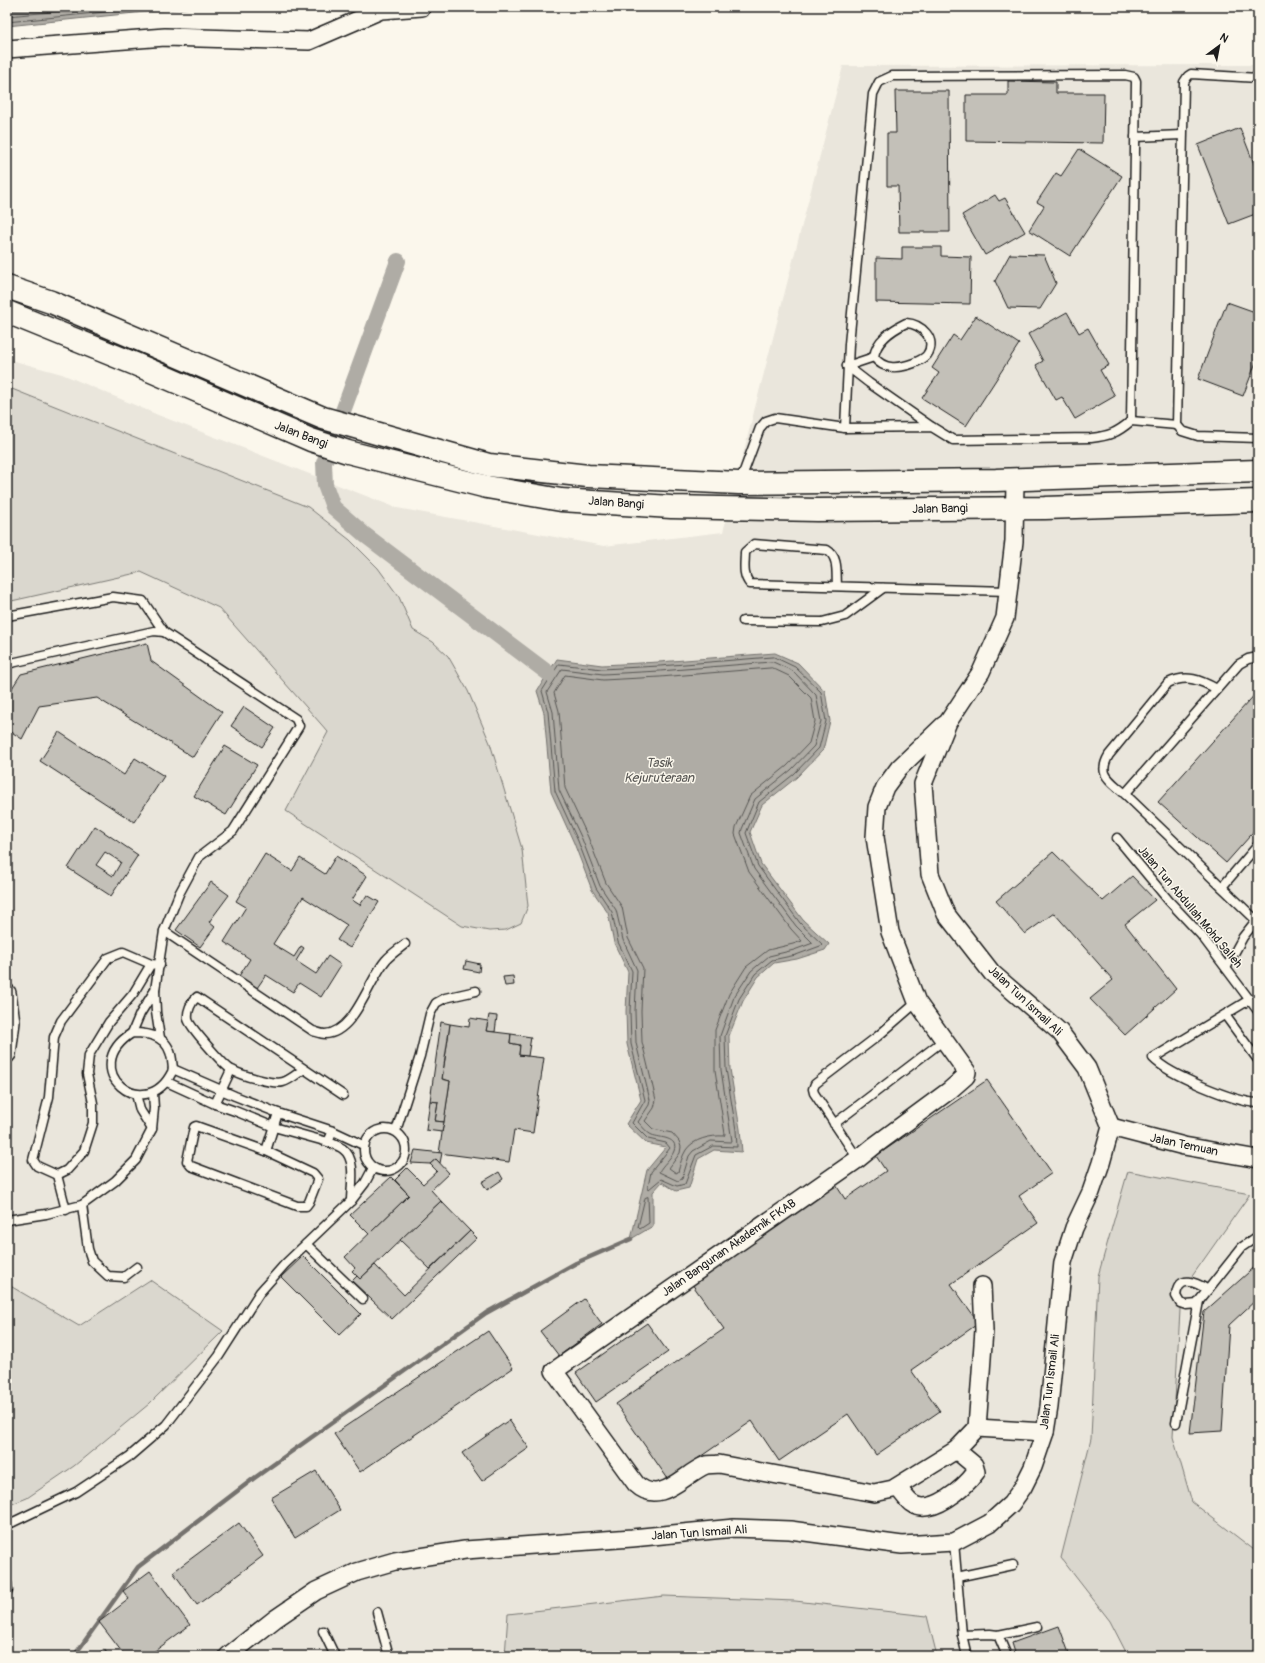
<svg xmlns="http://www.w3.org/2000/svg" width="1265" height="1663" font-family="Pangolin,sans-serif">
<style>
.built{fill:#eae6dc}
.green{fill:#dad7ce;stroke:#7b7a75}
.water{fill:#afaca5;stroke:#74726e}
.lines{fill:none;stroke-linecap:round;stroke-linejoin:round}
.shore{stroke:#575653;stroke-width:1}
.stream{stroke:#74726e;stroke-width:4.5}
.canal{stroke:#afaca5;stroke-width:16}
.building{fill:#c3c0b8;stroke:#1c1c1c;fill-rule:evenodd}
.service-casing{stroke:#1c1c1c;stroke-width:11}
.minor-casing{stroke:#1c1c1c;stroke-width:20}
.primary-casing{stroke:#1c1c1c;stroke-width:25}
.service{stroke:#fbf7ec;stroke-width:8}
.minor{stroke:#fbf7ec;stroke-width:17}
.primary{stroke:#fbf7ec;stroke-width:22}
.labels{text-anchor:middle;dominant-baseline:central;stroke-width:3;stroke-linejoin:round;paint-order:stroke}
.street-label{font-size:12px;fill:#1c1c1c;stroke:#fbf7ec}
.water-label{font-size:13px;font-style:italic;fill:#575653;stroke:#fbf7ec}
</style>
<rect width="100%" height="100%" fill="#fbf7ec"/>
<filter id="ink" filterUnits="userSpaceOnUse"><feTurbulence type="fractalNoise" baseFrequency=".025" numOctaves="2"/><feDisplacementMap in="SourceGraphic" scale="8" xChannelSelector="R" yChannelSelector="G"/><feConvolveMatrix kernelMatrix="1 2 1 2 8 2 1 2 1" color-interpolation-filters="sRGB"/></filter>
<g filter="url(#ink)">
<path class="built" d="M 1258,65 L 1258,1656 L 7,1656 L 7,359 L 62,374 L 158,415 L 397,508 L 604,546 L 723,532 L 843,66 Z"/>
<g class="green">
<path d="M 7,387 L 308,507 L 350,540 L 378,568 L 399,597 L 413,630 L 433,642 L 448,656 L 468,691 L 490,743 L 522,849 L 528,906 L 521,923 L 506,930 L 489,931 L 462,926 L 286,811 L 328,732 L 219,608 L 141,572 L 7,602 Z"/>
<path d="M 1128,1171 L 1250,1194 L 1181,1292 L 1173,1437 L 1192,1502 L 1258,1553 L 1258,1656 L 1128,1656 L 1110,1621 L 1061,1558 L 1091,1439 L 1098,1276 Z"/>
<path d="M 150,1280 L 223,1331 L 149,1404 L 74,1466 L 27,1498 L 7,1506 L 7,1284 L 79,1326 Z"/>
<path d="M 664,1596 L 795,1601 L 927,1616 L 937,1656 L 505,1656 L 508,1614 Z"/>
</g>
<g class="water">
<path d="M 7,7 L 194,7 L 7,26 Z"/>
<path d="M 775,653 L 798,663 L 825,691 L 830,721 L 823,750 L 797,777 L 762,805 L 750,832 L 761,864 L 803,920 L 829,944 L 825,950 L 797,959 L 774,963 L 758,977 L 743,1001 L 729,1036 L 730,1069 L 740,1129 L 742,1152 L 714,1150 L 698,1159 L 689,1188 L 676,1191 L 662,1182 L 653,1192 L 653,1226 L 631,1239 L 647,1170 L 666,1147 L 646,1143 L 626,1124 L 641,1100 L 627,1044 L 626,1011 L 628,972 L 614,943 L 608,913 L 592,890 L 574,843 L 551,792 L 544,713 L 537,691 L 557,659 L 602,665 L 659,662 Z"/>
</g>
<g class="lines">
<g class="shore">
<path d="M 7,16 L 107,7"/>
<path d="M 7,22 L 155,7"/>
<path d="M 774,657 L 795,667 L 821,692 L 826,721 L 819,748 L 794,774 L 759,802 L 746,833 L 758,866 L 800,923 L 823,945 L 796,955 L 772,960 L 755,974 L 739,999 L 725,1036 L 726,1069 L 736,1130 L 737,1147 L 713,1146 L 696,1155 L 685,1184 L 677,1186 L 661,1179 L 649,1189 L 648,1187 L 651,1172 L 670,1148 L 666,1143 L 648,1139 L 632,1123 L 645,1100 L 631,1044 L 630,1011 L 632,971 L 618,942 L 612,912 L 596,888 L 578,841 L 555,791 L 548,712 L 542,691 L 559,664 L 602,669 L 660,666 Z"/>
<path d="M 773,662 L 793,671 L 816,695 L 821,721 L 814,746 L 791,770 L 755,799 L 742,829 L 741,833 L 754,869 L 796,926 L 813,943 L 794,950 L 769,956 L 751,971 L 734,997 L 720,1036 L 721,1070 L 732,1141 L 730,1142 L 711,1141 L 693,1151 L 689,1156 L 682,1179 L 678,1181 L 659,1172 C 662,1165 671,1159 674,1151 C 679,1137 660,1138 652,1135 C 647,1133 642,1126 638,1122 L 649,1105 L 650,1100 L 636,1043 L 635,1011 L 637,970 L 623,940 L 616,910 L 600,886 L 582,839 L 559,790 L 553,712 L 547,692 L 562,669 L 603,674 L 660,671 Z"/>
<path d="M 772,668 L 789,676 L 811,698 L 815,721 L 809,743 L 787,766 L 750,796 L 736,827 L 735,834 L 749,872 L 791,929 L 802,941 L 793,944 L 768,950 L 746,967 L 729,994 L 715,1030 L 715,1070 L 725,1134 L 724,1136 C 711,1135 693,1139 686,1150 C 682,1156 680,1165 678,1172 L 676,1173 L 669,1168 L 680,1153 L 681,1147 L 679,1141 L 672,1133 L 653,1129 L 645,1121 L 654,1108 L 656,1100 L 642,1042 L 641,1011 L 643,968 L 628,938 L 622,907 L 606,883 L 588,837 L 565,788 L 559,711 L 554,693 L 565,675 L 603,680 L 660,677 Z"/>
<path d="M 648,1197 L 649,1223 L 640,1229 L 638,1227 L 645,1198 Z"/>
</g>
<path class="stream" d="M 74,1656 L 138,1567 L 253,1479 L 486,1313 L 576,1263 L 631,1239"/>
<path class="canal" d="M 398,261 L 324,463 L 325,485 L 333,507 L 365,535 L 548,673"/>
</g>
<g class="building">
<path d="M 1008,81 L 1056,82 L 1056,93 L 1104,93 L 1103,143 L 966,141 L 966,95 L 1008,95 Z"/>
<path d="M 895,91 L 949,91 L 950,232 L 899,232 L 898,186 L 887,186 L 887,133 L 896,133 Z"/>
<path d="M 1240,128 L 1258,174 L 1258,213 L 1229,224 L 1198,145 Z"/>
<path d="M 1079,149 L 1122,176 L 1070,256 L 1029,230 L 1044,206 L 1037,202 L 1056,173 L 1061,176 Z"/>
<path d="M 995,195 L 999,201 L 1005,198 L 1025,232 L 985,255 L 962,215 Z"/>
<path d="M 902,247 L 941,247 L 941,256 L 971,257 L 970,304 L 876,302 L 876,258 L 902,259 Z"/>
<path d="M 1010,254 L 1044,255 L 1056,283 L 1040,309 L 1008,308 L 995,281 Z"/>
<path d="M 1227,302 L 1258,313 L 1258,357 L 1243,396 L 1198,379 Z"/>
<path d="M 1067,312 L 1079,333 L 1088,328 L 1109,365 L 1100,370 L 1115,396 L 1075,419 L 1062,397 L 1056,400 L 1036,365 L 1043,361 L 1028,334 Z"/>
<path d="M 976,316 L 1019,344 L 966,426 L 922,398 L 939,373 L 932,368 L 953,335 L 960,340 Z"/>
<path d="M 147,643 L 151,661 L 222,712 L 193,757 L 97,698 L 39,706 L 22,739 L 7,729 L 7,696 L 21,674 Z"/>
<path d="M 1258,691 L 1258,827 L 1226,863 L 1158,802 Z"/>
<path d="M 244,707 L 275,728 L 262,747 L 231,726 Z"/>
<path d="M 59,732 L 124,775 L 135,758 L 164,776 L 134,822 L 40,761 Z"/>
<path d="M 225,746 L 257,765 L 226,815 L 194,796 Z"/>
<path d="M 95,826 L 138,855 L 111,896 L 68,868 ZM 105,852 L 121,862 L 113,876 L 96,865 Z"/>
<path d="M 1053,852 L 1103,901 L 1132,876 L 1155,900 L 1125,924 L 1176,989 L 1125,1035 L 1090,999 L 1113,980 L 1054,913 L 1025,934 L 996,901 Z"/>
<path d="M 265,854 L 292,871 L 300,858 L 325,874 L 336,856 L 367,876 L 352,900 L 360,905 L 367,895 L 379,902 L 350,948 L 337,940 L 347,925 L 303,897 L 273,944 L 294,957 L 301,946 L 304,948 L 296,961 L 316,974 L 328,956 L 341,965 L 321,997 L 299,983 L 293,992 L 266,975 L 257,988 L 239,976 L 250,959 L 224,942 L 246,907 L 236,901 Z"/>
<path d="M 211,882 L 229,895 L 209,922 L 215,927 L 200,947 L 176,930 Z"/>
<path d="M 466,961 L 480,964 L 479,972 L 464,969 Z"/>
<path d="M 513,976 L 514,985 L 505,986 L 503,977 Z"/>
<path d="M 489,1015 L 497,1016 L 495,1032 L 486,1031 Z"/>
<path d="M 470,1018 L 488,1021 L 486,1031 L 511,1034 L 510,1043 L 520,1045 L 519,1055 L 544,1058 L 533,1133 L 514,1130 L 509,1162 L 439,1153 L 450,1081 L 442,1079 L 450,1024 L 469,1027 Z"/>
<path d="M 441,1022 L 450,1024 L 442,1079 L 450,1081 L 444,1122 L 435,1121 L 438,1102 L 430,1101 Z"/>
<path d="M 511,1034 L 531,1037 L 528,1056 L 519,1055 L 520,1045 L 510,1043 Z"/>
<path d="M 987,1080 L 1052,1173 L 1019,1196 L 1038,1223 L 951,1284 L 979,1323 L 911,1370 L 940,1411 L 876,1455 L 848,1414 L 779,1461 L 752,1421 L 668,1479 L 616,1404 L 724,1329 L 692,1284 L 836,1185 L 845,1199 L 886,1171 L 876,1156 Z"/>
<path d="M 430,1101 L 438,1102 L 435,1121 L 444,1122 L 442,1132 L 426,1130 Z"/>
<path d="M 415,1150 L 442,1153 L 440,1163 L 436,1159 L 430,1164 L 411,1163 Z"/>
<path d="M 436,1159 L 449,1173 L 431,1190 L 441,1201 L 360,1279 L 352,1271 L 355,1268 L 345,1257 L 409,1195 L 395,1180 L 407,1168 L 423,1184 L 437,1171 L 430,1164 Z"/>
<path d="M 499,1172 L 503,1179 L 487,1190 L 482,1182 Z"/>
<path d="M 391,1177 L 409,1195 L 369,1234 L 350,1215 Z"/>
<path d="M 441,1201 L 470,1231 L 430,1269 L 400,1240 Z"/>
<path d="M 470,1231 L 477,1238 L 392,1319 L 352,1281 L 357,1276 L 360,1279 L 375,1265 L 404,1295 Z"/>
<path d="M 303,1256 L 361,1314 L 339,1335 L 281,1277 Z"/>
<path d="M 1258,1264 L 1258,1298 L 1229,1325 L 1222,1431 L 1190,1433 L 1204,1312 Z"/>
<path d="M 584,1299 L 602,1324 L 559,1356 L 540,1331 Z"/>
<path d="M 647,1323 L 668,1352 L 596,1402 L 576,1373 Z"/>
<path d="M 488,1331 L 513,1368 L 360,1472 L 334,1434 Z"/>
<path d="M 509,1420 L 529,1448 L 482,1481 L 462,1453 Z"/>
<path d="M 316,1471 L 340,1510 L 295,1538 L 271,1498 Z"/>
<path d="M 239,1523 L 263,1556 L 197,1605 L 173,1572 Z"/>
<path d="M 150,1571 L 190,1625 L 148,1656 L 125,1656 L 99,1622 L 129,1599 L 123,1591 Z"/>
<path d="M 1059,1626 L 1070,1656 L 1016,1656 L 1012,1643 Z"/>
<path d="M 104,1649 L 109,1656 L 95,1656 Z"/>
</g>
<g class="lines">
<defs>
<g id="service">
<path d="M 1258,78 L 1191,74 L 1188,76 L 1184,82 L 1177,425 L 1182,431 L 1198,436 L 1258,438"/>
<path d="M 1135,137 L 1182,135"/>
<path d="M 906,323 C 921,324 938,339 927,355 C 924,359 918,361 914,363 C 900,368 884,371 874,357 C 876,340 892,330 906,323 Z"/>
<path d="M 847,366 L 869,383 L 932,427"/>
<path d="M 847,366 L 874,357"/>
<path d="M 845,428 L 849,344 L 873,94 L 879,82 L 892,76 L 1125,75 L 1134,77 L 1136,81 L 1131,421"/>
<path d="M 740,482 L 760,428 L 766,421 L 775,418 L 845,428 L 932,427 L 953,440 L 1091,438 C 1109,436 1117,433 1131,421 L 1177,425"/>
<path d="M 837,586 C 836,573 839,557 827,550 L 754,544 L 745,552 C 745,563 742,575 750,584 L 1009,591"/>
<path d="M 7,616 L 113,597 L 143,601 L 164,632 L 296,719 L 299,726 L 233,831 L 199,857 L 179,894 L 164,931 L 155,990 L 156,1012 L 160,1038"/>
<path d="M 743,621 L 822,622 L 845,616 L 883,588"/>
<path d="M 7,664 L 154,631 L 164,632"/>
<path d="M 1125,794 C 1110,780 1097,775 1109,755 L 1168,683 C 1187,674 1200,680 1217,689"/>
<path d="M 1117,838 L 1169,901 L 1201,935 L 1258,1011"/>
<path d="M 1222,887 L 1258,845"/>
<path d="M 1256,920 L 1125,794 L 1239,664 L 1248,659 L 1258,657"/>
<path d="M 164,931 L 313,1031 C 317,1032 321,1034 325,1034 C 355,1033 369,979 386,960 C 391,954 399,949 405,944"/>
<path d="M 151,964 L 133,994 L 109,1022 L 89,1055 L 87,1074 L 93,1103 L 93,1123 L 84,1151 L 67,1170 L 57,1175 L 37,1166 L 33,1160 L 49,1097 L 54,1037 L 61,1021 L 108,958 L 123,952 L 151,964 L 160,965"/>
<path d="M 1226,968 L 1243,937 L 1258,918"/>
<path d="M 1249,1000 L 1153,1058 C 1169,1075 1235,1102 1258,1103"/>
<path d="M 1225,1015 L 1258,1060"/>
<path d="M 132,1033 C 152,1033 169,1037 172,1060 C 172,1064 174,1068 172,1072 C 145,1126 76,1069 132,1033 Z"/>
<path d="M 132,1033 L 140,1014 L 155,990"/>
<path d="M 173,1069 L 235,1096 L 278,1113 L 333,1131 L 363,1145"/>
<path d="M 304,1069 C 298,1073 290,1080 283,1082 C 274,1085 240,1075 232,1070 C 225,1067 189,1026 188,1019 C 187,1011 191,1002 197,997 L 343,1095"/>
<path d="M 167,1082 L 215,1104 L 235,1111 L 274,1127 L 328,1142 L 333,1131"/>
<path d="M 136,1094 L 140,1110 L 152,1129"/>
<path d="M 215,1104 L 231,1070"/>
<path d="M 834,1124 L 944,1040"/>
<path d="M 196,1126 L 266,1151 L 313,1173 L 318,1179 L 309,1202 L 306,1206 L 297,1206 L 191,1166 L 187,1161 L 194,1127 Z"/>
<circle cx="385" cy="1150" r="21"/>
<path d="M 396,1131 L 420,1056 L 430,1014 L 436,1003 L 445,998 L 476,991"/>
<path d="M 328,1142 C 333,1144 339,1146 343,1149 C 357,1159 351,1186 351,1201"/>
<path d="M 266,1151 L 278,1113"/>
<path d="M 858,1159 L 814,1093 L 813,1089 L 815,1084 L 878,1036 L 917,1002"/>
<path d="M 57,1175 L 66,1210"/>
<path d="M 82,1205 L 88,1249 L 92,1261 L 108,1276 L 124,1277 L 137,1267"/>
<path d="M 7,1220 L 46,1214 L 82,1205 L 115,1181 L 136,1160 L 152,1129 L 154,1108 L 153,1093"/>
<path d="M 306,1244 L 363,1299"/>
<path d="M 1198,1304 L 1186,1305 L 1180,1303 L 1176,1296 C 1178,1274 1196,1282 1208,1290"/>
<path d="M 1176,1423 L 1199,1301 L 1242,1247 L 1258,1236"/>
<path d="M 7,1525 L 76,1492 L 130,1456 L 166,1425 L 219,1356 L 260,1292 L 285,1264 L 351,1201 L 365,1183 L 373,1168"/>
<path d="M 954,1542 L 962,1635 L 967,1656"/>
<path d="M 957,1577 L 1013,1565"/>
<path d="M 7,1583 L 8,1591"/>
<path d="M 377,1612 L 389,1656"/>
<path d="M 323,1631 L 335,1656"/>
<path d="M 962,1635 L 990,1634 L 998,1635 L 1037,1627"/>
<path d="M 998,1635 L 1007,1656"/>
</g>
<g id="minor">
<path d="M 7,49 L 165,37 L 309,41 L 381,10 L 422,7"/>
<path d="M 944,725 L 899,768 L 885,787 L 877,807 L 875,837 L 890,932 L 917,1002 L 967,1072 L 966,1076 L 950,1090 L 874,1146 L 858,1159 L 554,1371 L 636,1484 C 661,1507 683,1474 706,1465 C 710,1464 715,1465 719,1464 L 874,1493 L 893,1489 L 956,1450 L 977,1428 L 1045,1432"/>
<path d="M 7,993 L 11,1022 L 7,1054"/>
<path d="M 1111,1127 L 1184,1146 L 1258,1159"/>
<path d="M 977,1428 L 984,1330 L 982,1286"/>
<path d="M 897,1487 C 902,1492 906,1499 911,1503 C 931,1518 965,1487 976,1472 L 974,1465 L 956,1450"/>
<path d="M 228,1656 L 275,1619 L 316,1591 L 357,1572 L 395,1561 L 465,1550 L 632,1538 L 734,1528 L 790,1530 L 902,1545 L 954,1542 L 990,1523 L 1011,1504 L 1023,1487 L 1033,1467 L 1045,1432 L 1049,1407 L 1063,1262 L 1074,1228 L 1091,1192 L 1101,1163 L 1111,1127 L 1087,1068 L 1060,1032 L 992,973 L 946,914 L 930,874 L 923,784 L 948,722 L 981,672 L 1005,618 L 1014,541 L 1015,480"/>
</g>
<g id="primary">
<path d="M 7,287 L 51,302 L 323,418 L 489,465 L 588,476 L 739,483 L 996,480 L 1258,471"/>
<path d="M 7,312 L 135,364 L 311,440 L 348,452 L 487,487 L 561,500 L 671,507 L 817,510 L 1045,508 L 1258,501"/>
</g>
</defs>
<use href="#service" class="service-casing"/>
<use href="#minor" class="minor-casing"/>
<use href="#primary" class="primary-casing"/>
<use href="#service" class="service"/>
<use href="#minor" class="minor"/>
<use href="#primary" class="primary"/>
</g>
</g>
<g class="labels">
<g class="street-label">
<text transform="translate(301 435) rotate(21)">Jalan Bangi</text>
<text transform="translate(616 503) rotate(4)">Jalan Bangi</text>
<text transform="translate(940 509) rotate(-1)">Jalan Bangi</text>
<text transform="translate(1190 907) rotate(50)">Jalan Tun Abdullah Mohd Salleh</text>
<text transform="translate(1025 1001) rotate(43)">Jalan Tun Ismail Ali</text>
<text transform="translate(1184 1145) rotate(12)">Jalan Temuan</text>
<text transform="translate(729 1248) rotate(-35)">Jalan Bangunan Akademik FKAB</text>
<text transform="translate(1050 1382) rotate(-83)">Jalan Tun Ismail Ali</text>
<text transform="translate(699 1533) rotate(-4)">Jalan Tun Ismail Ali</text>
</g>
<g class="water-label">
<text x="659" y="763">Tasik<tspan x="659" dy="15">Kejuruteraan</tspan></text>
</g>
</g>
<rect width="1265" height="1663" fill="none" stroke="#fbf7ec" stroke-width="24"/>
<rect x="12" y="12" width="1241" height="1639" fill="none" stroke="#1c1c1c" stroke-width="1.5" filter="url(#ink)"/>
<g transform="translate(1219 46) rotate(32)" stroke="#fbf7ec" stroke-width="3" paint-order="stroke">
<path d="M0-3L7 15L0 10L-7 15Z" fill="#1c1c1c"/>
<text y="-6" font-size="11" font-weight="bold" text-anchor="middle" fill="#1c1c1c">N</text>
</g>
</svg>
